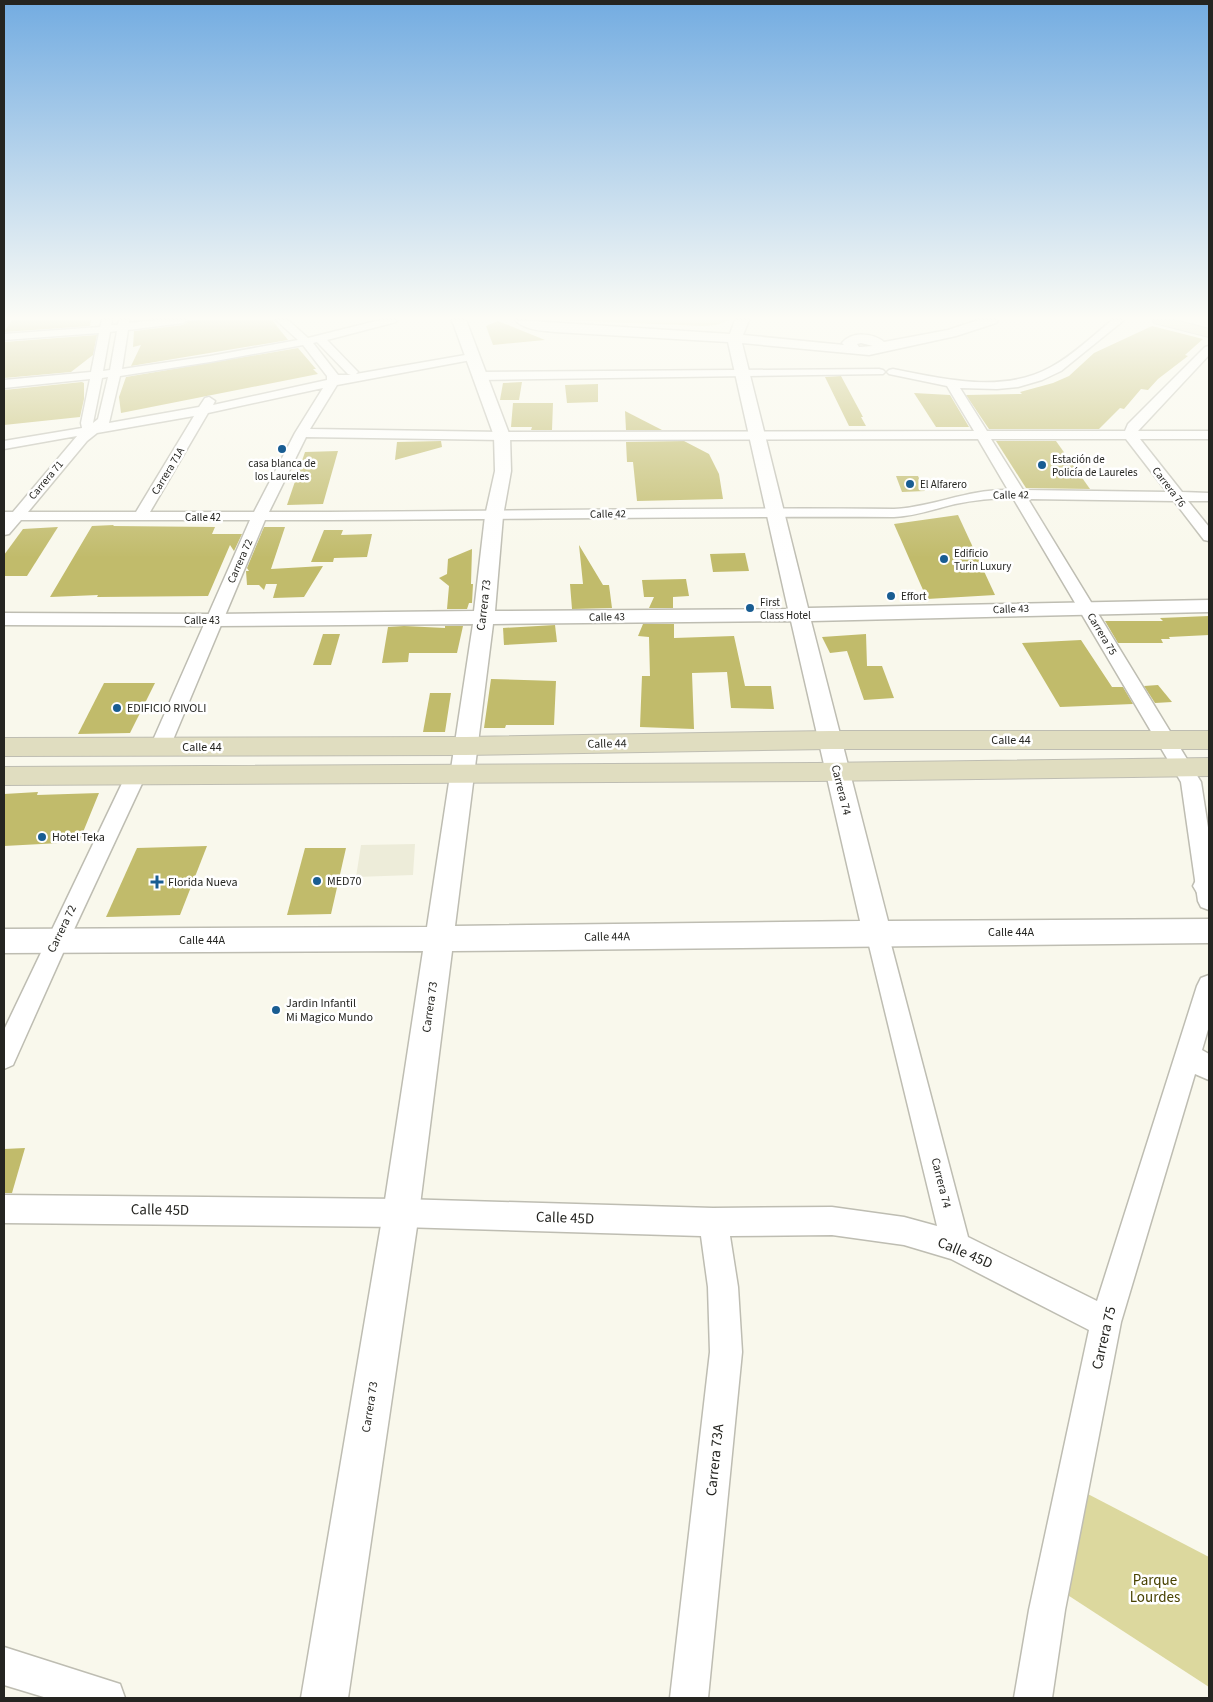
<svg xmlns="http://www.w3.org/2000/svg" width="1213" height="1702" font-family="'Source Sans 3',sans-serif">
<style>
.built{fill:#edecd9}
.green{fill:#dcd89e}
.building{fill:#c1bb6b}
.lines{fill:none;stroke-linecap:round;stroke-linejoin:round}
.minor-casing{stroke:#bebdb2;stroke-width:3}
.tertiary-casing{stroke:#bebdb2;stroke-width:3}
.secondary-casing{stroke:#bebdb2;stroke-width:2}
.minor{fill:#fff;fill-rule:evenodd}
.tertiary{fill:#fff;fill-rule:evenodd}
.secondary{fill:#e0ddc0;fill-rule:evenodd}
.poi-dot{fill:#195d92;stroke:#fff;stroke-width:2}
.labels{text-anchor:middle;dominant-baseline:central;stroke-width:5;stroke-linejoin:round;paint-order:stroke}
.far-poi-label{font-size:11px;fill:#252521;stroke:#fff;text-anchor:start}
.far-street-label{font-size:11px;fill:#252521;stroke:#fff}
.street-label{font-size:12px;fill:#252521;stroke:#fff}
.poi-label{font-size:12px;fill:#252521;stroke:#fff;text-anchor:start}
.near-street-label{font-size:15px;fill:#252521;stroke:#fff}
.near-park-label{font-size:15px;fill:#484200;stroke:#fff}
</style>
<rect width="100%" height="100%" fill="#f9f8ec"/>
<path class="built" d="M 415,844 L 413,875 L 356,877 L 361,845 Z"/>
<g class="green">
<path d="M 560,320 L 730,320 L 716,325 L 703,326 Z"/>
<path d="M 1084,1492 L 1209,1557 L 1209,1687 L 1063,1592 Z"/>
</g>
<g class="building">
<path d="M 12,320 L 91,320 L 90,326 L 4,332 Z"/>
<path d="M 201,320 L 272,320 L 288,340 L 131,366 L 141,345 L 133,347 L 134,331 L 183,325 L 189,321 Z"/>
<path d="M 498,321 L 545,340 L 493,345 L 486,326 Z"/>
<path d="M 1152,326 L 1203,339 L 1185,355 L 1188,356 L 1158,379 L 1148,390 L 1141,389 L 1124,409 L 1120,408 L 1099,429 L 989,429 L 966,395 L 1022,394 L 1020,392 L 1053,383 L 1069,376 L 1094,353 Z"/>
<path d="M 97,335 L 93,355 L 71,372 L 4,378 L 4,342 Z"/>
<path d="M 298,348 L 316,369 L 313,369 L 318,374 L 121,413 L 119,397 L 126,377 Z"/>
<path d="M 841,376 L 863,417 L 861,417 L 866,426 L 849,426 L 825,377 Z"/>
<path d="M 82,382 L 84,383 L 84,399 L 80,417 L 4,425 L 4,390 Z"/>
<path d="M 522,382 L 519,400 L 500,400 L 503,383 Z"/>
<path d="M 598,384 L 598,402 L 567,403 L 565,385 Z"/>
<path d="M 914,393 L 950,395 L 969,427 L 936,427 Z"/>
<path d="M 513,403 L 553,403 L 552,430 L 531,430 L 532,427 L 511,427 Z"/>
<path d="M 625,411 L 662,430 L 626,430 Z"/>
<path d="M 441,441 L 442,447 L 395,460 L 397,442 Z"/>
<path d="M 684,441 L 709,454 L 719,474 L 723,499 L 637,501 L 633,462 L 627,462 L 626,442 Z"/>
<path d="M 996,441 L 1056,441 L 1090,489 L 1026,488 Z"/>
<path d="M 338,451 L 323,504 L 287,505 L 305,452 Z"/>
<path d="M 896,476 L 918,476 L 925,491 L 902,492 Z"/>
<path d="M 958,515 L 995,595 L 927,599 L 894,524 Z"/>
<path d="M 114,525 L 113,526 L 215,527 L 212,534 L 242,534 L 234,551 L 230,545 L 208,596 L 97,597 L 98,595 L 50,597 L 92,526 Z"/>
<path d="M 58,527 L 27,576 L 4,576 L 4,555 L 23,529 Z"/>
<path d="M 264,527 L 285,527 L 271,569 L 323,566 L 304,597 L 273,598 L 277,584 L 266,584 L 264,590 L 259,585 L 247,585 L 246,571 L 249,571 L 247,568 Z"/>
<path d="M 324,530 L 343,530 L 341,535 L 372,534 L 367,557 L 334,558 L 333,562 L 311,562 Z"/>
<path d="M 579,545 L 603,585 L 609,585 L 612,608 L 572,609 L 570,584 L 583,584 Z"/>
<path d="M 472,549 L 471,584 L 473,584 L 472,603 L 469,603 L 467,609 L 447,609 L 449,586 L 439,578 L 447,574 L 448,559 Z"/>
<path d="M 745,553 L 749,571 L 713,572 L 710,554 Z"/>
<path d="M 686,579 L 689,596 L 673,597 L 673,608 L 649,608 L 654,597 L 644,597 L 642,580 Z"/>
<path d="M 1209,616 L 1209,635 L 1169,637 L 1170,639 L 1161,639 L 1163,643 L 1118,643 L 1105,621 L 1163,621 L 1160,618 Z"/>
<path d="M 643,624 L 674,624 L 674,638 L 734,636 L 745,686 L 771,686 L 774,709 L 731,708 L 727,672 L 692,673 L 694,729 L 640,727 L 642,676 L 650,676 L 649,637 L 638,636 Z"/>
<path d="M 555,625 L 557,642 L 504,645 L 503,628 Z"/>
<path d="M 404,626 L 445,628 L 445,626 L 463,626 L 457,653 L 409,653 L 408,662 L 382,663 L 388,627 Z"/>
<path d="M 323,634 L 340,634 L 331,665 L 313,665 Z"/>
<path d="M 866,634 L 867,666 L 882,666 L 894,698 L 864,700 L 847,651 L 830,653 L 822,637 Z"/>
<path d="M 1081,640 L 1112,687 L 1123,687 L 1133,704 L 1060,707 L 1022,643 Z"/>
<path d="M 491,679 L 556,681 L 554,725 L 506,725 L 505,728 L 484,728 Z"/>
<path d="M 104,683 L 155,683 L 130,733 L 78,734 Z"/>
<path d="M 1158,685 L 1172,702 L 1155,703 L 1144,686 Z"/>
<path d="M 430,693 L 451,693 L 445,732 L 423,732 Z"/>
<path d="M 38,792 L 37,795 L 99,793 L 79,842 L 4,846 L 4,794 Z"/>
<path d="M 207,846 L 180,915 L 106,917 L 137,848 Z"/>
<path d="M 305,848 L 346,848 L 331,914 L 287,915 Z"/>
<path d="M 25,1148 L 12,1193 L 4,1193 L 4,1149 Z"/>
</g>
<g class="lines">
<defs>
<g id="minor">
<path d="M 102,320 L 112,320 L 111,325 L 118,325 L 119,320 L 129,320 L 129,323 L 156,320 L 188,320 L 183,323 L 128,330 L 122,369 L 210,356 L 298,340 L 276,320 L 288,320 L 308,338 L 380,320 L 397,320 L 396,322 L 327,340 L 356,370 L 358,372 L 356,374 L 471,354 L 477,357 L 471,360 L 337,385 L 310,429 L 502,432 L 974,431 L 947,386 L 889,374 L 887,372 L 889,370 L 893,369 C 944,379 1003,394 1051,367 C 1072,356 1094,335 1112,320 L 1124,320 L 1061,371 L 1042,380 L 1018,387 L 997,389 L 960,388 L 987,431 L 1125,431 L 1128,424 L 1205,347 L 1209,346 L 1209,355 L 1138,431 L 1209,431 L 1209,439 L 1140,439 L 1182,492 L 1209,493 L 1209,501 L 1188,501 L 1209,527 L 1209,541 L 1204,540 L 1174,501 L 1028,499 L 1201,782 L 1209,834 L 1209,910 L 1201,907 L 1198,901 L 1181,782 L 1013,498 C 994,498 974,500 955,504 C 934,509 916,516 894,517 C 684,516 475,520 265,520 L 170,747 L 167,752 L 160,754 L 153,752 L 150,747 L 250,520 L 21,520 L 9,534 L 4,535 L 4,512 L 13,512 L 77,436 L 4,449 L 4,441 L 82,428 L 81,423 L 90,379 L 4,388 L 4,380 L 91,372 L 99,333 L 4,340 L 4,334 L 100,327 ZM 117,331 L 110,370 L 103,371 L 110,332 ZM 317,342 L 348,374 L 351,375 L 338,375 L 313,343 ZM 303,345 L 327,376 L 327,380 L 213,405 L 215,401 L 209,397 L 205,398 L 199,407 L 109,423 L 120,376 L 210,362 ZM 108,377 L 98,419 L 93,423 L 102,378 ZM 323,388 L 295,433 L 254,512 L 150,512 L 208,413 ZM 194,416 L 136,512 L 28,512 L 87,441 L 97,433 ZM 306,437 L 502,440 L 978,439 L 1008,490 C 968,489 933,507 894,509 C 686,507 477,512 269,512 ZM 991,439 L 1126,439 L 1167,492 L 1023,490 Z"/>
<path d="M 879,369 L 883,370 L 885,372 L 883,374 L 479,380 L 473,376 L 479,372 Z"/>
<path d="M 136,768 L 143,770 L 146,775 L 63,953 L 13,1065 L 4,1069 L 4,1030 L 126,775 L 129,770 Z"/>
<path d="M 877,923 L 885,926 L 888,933 L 968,1237 L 1097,1301 L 1197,986 L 1201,978 L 1209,975 L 1209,1026 L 1202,1050 L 1209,1054 L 1209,1080 L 1195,1074 L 1121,1322 L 1065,1610 L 1052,1698 L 1014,1698 L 1029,1610 L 1089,1330 L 951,1259 L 904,1245 L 832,1235 L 730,1236 L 738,1287 L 742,1352 L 708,1698 L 670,1698 L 710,1352 L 708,1287 L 701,1236 L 401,1227 L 4,1223 L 4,1195 L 401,1199 L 713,1208 L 832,1207 L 904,1217 L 937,1226 L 866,933 L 869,926 Z"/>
<path d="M 4,1647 L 120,1684 L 125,1698 L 47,1698 L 4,1685 Z"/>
</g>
<g id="tertiary">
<path d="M 452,320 L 466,320 L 510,436 L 511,471 L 503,516 L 495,611 L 788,609 L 728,342 L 555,332 C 543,331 524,330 515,320 L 730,334 L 735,320 L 749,320 L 743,335 L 844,345 L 842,343 C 852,331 873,333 884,342 L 948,330 L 978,320 L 998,320 L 996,323 L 956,336 L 869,355 L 742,343 L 808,608 L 1209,600 L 1209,612 L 811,621 L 888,921 L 1209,919 L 1209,943 L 452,951 L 419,1213 L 348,1698 L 301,1698 L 383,1213 L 423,951 L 4,953 L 4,929 L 427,927 L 473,624 L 214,626 L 4,625 L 4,613 L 214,614 L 474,611 L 485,516 L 495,471 L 494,436 ZM 861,343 L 873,346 L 859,347 L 857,344 ZM 791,621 L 860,921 L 455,926 L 493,624 Z"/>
<path d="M 1207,875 L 1209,876 L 1209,899 L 1199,896 L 1193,886 L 1197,878 Z"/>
</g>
<g id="secondary">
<path d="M 1152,320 L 1175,320 L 1209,329 L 1209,337 L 1154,323 Z"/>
<path d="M 830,731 L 1209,731 L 1209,749 L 830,749 L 465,755 L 4,756 L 4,738 L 465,737 Z"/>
<path d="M 1209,758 L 1209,776 L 816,781 L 4,785 L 4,767 L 816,763 Z"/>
</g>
</defs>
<use href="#minor" class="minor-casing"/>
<use href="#tertiary" class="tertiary-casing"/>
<use href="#secondary" class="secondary-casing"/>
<use href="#minor" class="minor"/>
<use href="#tertiary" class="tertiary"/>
<use href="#secondary" class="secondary"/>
</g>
<linearGradient id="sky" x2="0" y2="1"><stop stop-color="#73ace1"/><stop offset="0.57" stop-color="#fcfcf6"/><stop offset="1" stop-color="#fcfcf6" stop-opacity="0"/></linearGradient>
<rect width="1213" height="558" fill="url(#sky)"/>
<g class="poi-dot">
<circle cx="282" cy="449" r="5"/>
<circle cx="1042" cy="465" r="5"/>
<circle cx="910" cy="484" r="5"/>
<circle cx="944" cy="559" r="5"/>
<circle cx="891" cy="596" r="5"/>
<circle cx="750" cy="608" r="5"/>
<circle cx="117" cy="708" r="5"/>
<circle cx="42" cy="837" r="5"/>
<circle cx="317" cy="881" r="5"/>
<path d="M154.5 874.5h5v5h5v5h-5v5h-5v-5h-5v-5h5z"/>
<circle cx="276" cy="1010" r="5"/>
</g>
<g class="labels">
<g class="far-poi-label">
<text x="1052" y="459">Estación de<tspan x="1052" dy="13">Policía de Laureles</tspan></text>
<text x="282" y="463" text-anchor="middle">casa blanca de<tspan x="282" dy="13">los Laureles</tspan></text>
<text x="920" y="484">El Alfarero</text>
<text x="954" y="553">Edificio<tspan x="954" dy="13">Turin Luxury</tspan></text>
<text x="901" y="596">Effort</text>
<text x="760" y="602">First<tspan x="760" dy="13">Class Hotel</tspan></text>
</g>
<g class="far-street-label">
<text transform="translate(168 471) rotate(-59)">Carrera 71A</text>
<text transform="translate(46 480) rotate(-50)">Carrera 71</text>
<text transform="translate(1169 487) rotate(52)">Carrera 76</text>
<text transform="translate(1011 495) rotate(-1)">Calle 42</text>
<text transform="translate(608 514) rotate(-1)">Calle 42</text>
<text x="203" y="517">Calle 42</text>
<text transform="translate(240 561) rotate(-66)">Carrera 72</text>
<text transform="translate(1011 609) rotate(-2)">Calle 43</text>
<text transform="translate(607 617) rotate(-1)">Calle 43</text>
<text x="202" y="620">Calle 43</text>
<text transform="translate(1102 634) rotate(59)">Carrera 75</text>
</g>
<g class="street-label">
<text transform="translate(484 605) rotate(-83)">Carrera 73</text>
<text x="1011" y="740">Calle 44</text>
<text transform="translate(607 744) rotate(-1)">Calle 44</text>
<text x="202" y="747">Calle 44</text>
<text transform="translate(841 790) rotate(76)">Carrera 74</text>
<text transform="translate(62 929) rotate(-64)">Carrera 72</text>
<text x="1011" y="932">Calle 44A</text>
<text transform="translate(607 937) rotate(-1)">Calle 44A</text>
<text x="202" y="940">Calle 44A</text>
<text transform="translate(430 1007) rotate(-82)">Carrera 73</text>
<text transform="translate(941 1183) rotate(76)">Carrera 74</text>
<text transform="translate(370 1407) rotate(-81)">Carrera 73</text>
</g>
<g class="poi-label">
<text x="127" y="708">EDIFICIO RIVOLI</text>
<text x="52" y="837">Hotel Teka</text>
<text x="327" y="881">MED70</text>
<text x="168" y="882">Florida Nueva</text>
<text x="286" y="1003">Jardin Infantil<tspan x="286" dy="14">Mi Magico Mundo</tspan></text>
</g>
<g class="near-street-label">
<text transform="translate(160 1210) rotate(1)">Calle 45D</text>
<text transform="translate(565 1218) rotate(2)">Calle 45D</text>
<text transform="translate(965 1253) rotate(23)">Calle 45D</text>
<text transform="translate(1104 1338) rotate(-77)">Carrera 75</text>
<text transform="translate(715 1460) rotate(-84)">Carrera 73A</text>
</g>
<g class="near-park-label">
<text x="1155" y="1580">Parque<tspan x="1155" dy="17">Lourdes</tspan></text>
</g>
</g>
<rect width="1213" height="1702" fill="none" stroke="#252521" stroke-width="10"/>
</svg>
